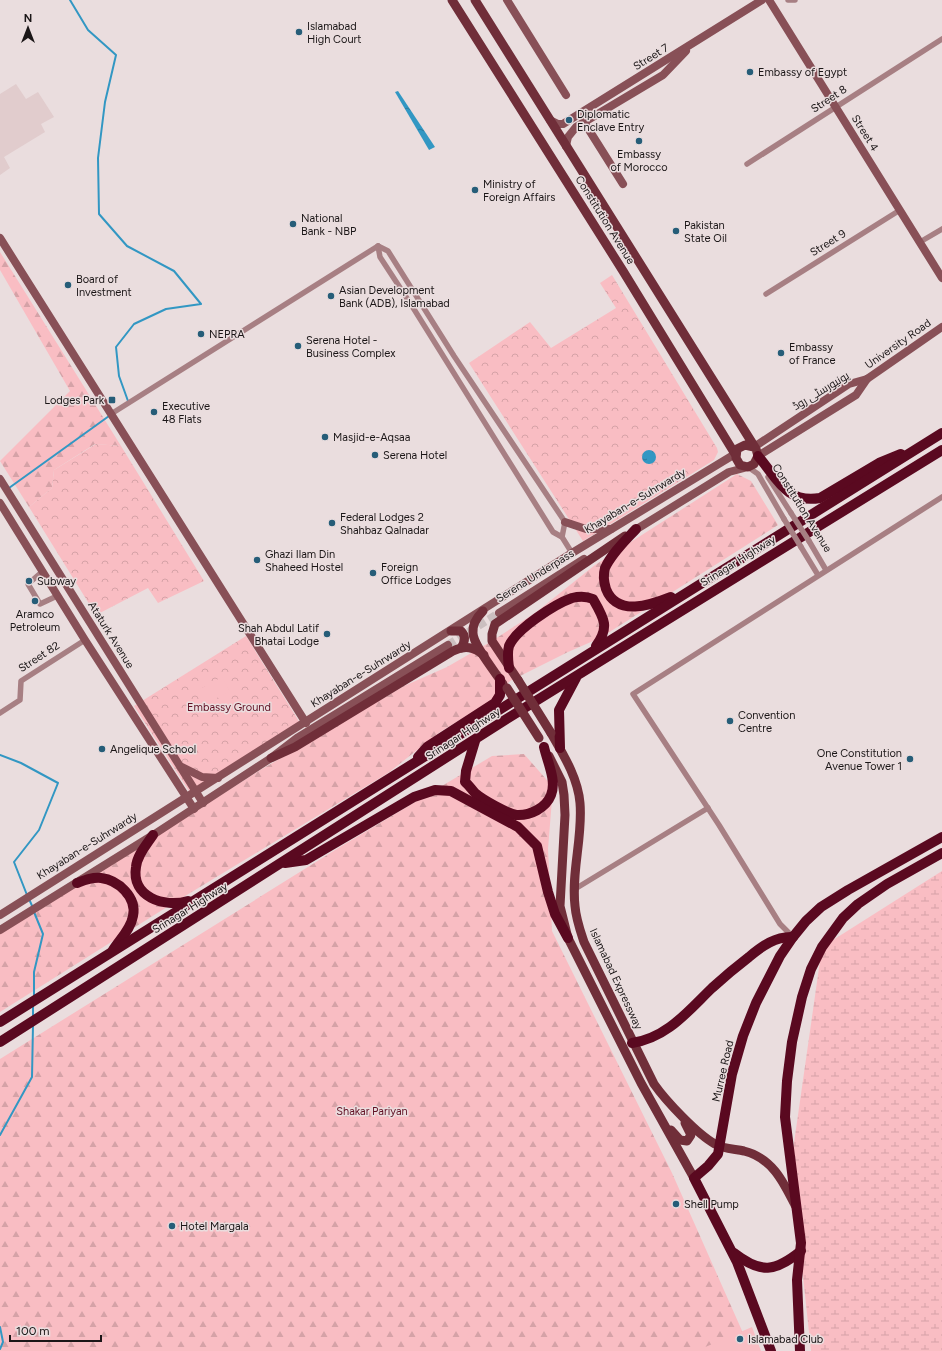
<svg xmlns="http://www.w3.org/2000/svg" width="942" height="1351" font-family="Figtree,Cairo,sans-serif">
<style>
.built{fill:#e1cccd}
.forest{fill:url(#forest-firs)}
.wetland{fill:url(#wetland-marsh)}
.park{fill:url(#park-crowns)}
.pitch{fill:#f9bdc3}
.water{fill:url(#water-ripples)}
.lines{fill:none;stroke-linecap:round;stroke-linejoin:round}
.stream{stroke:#3297c3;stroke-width:2}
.secondary-tunnel{stroke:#cbbfc0;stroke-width:8;stroke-dasharray:8 4;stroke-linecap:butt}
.street{stroke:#a77f83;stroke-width:5.5}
.secondary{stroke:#885057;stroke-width:8}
.primary{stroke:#702e39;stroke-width:9}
.highway{stroke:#5a0920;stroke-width:10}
.street-bridge{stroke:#a77f83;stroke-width:5.5}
.primary-bridge{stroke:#702e39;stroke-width:9}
.poi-dot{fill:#265d78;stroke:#eaddde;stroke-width:1.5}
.labels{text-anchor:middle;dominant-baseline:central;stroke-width:3;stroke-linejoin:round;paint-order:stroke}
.poi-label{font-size:11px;fill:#1b1617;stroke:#eaddde;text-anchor:start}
.street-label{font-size:11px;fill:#1b1617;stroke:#eaddde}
.park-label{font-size:11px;fill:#611024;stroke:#eaddde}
</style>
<defs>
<pattern id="forest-firs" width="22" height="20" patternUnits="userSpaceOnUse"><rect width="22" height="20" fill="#f9bdc3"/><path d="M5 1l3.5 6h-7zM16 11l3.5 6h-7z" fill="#d5a2a7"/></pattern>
<pattern id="wetland-marsh" width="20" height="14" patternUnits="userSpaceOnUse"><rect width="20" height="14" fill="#f9bdc3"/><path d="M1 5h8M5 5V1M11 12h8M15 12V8" fill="none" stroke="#d5a2a7"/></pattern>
<pattern id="park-crowns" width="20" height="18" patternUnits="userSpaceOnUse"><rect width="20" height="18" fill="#f9bdc3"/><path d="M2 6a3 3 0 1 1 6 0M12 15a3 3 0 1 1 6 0" fill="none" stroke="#d5a2a7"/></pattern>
<pattern id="water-ripples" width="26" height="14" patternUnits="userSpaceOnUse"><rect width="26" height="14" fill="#3297c3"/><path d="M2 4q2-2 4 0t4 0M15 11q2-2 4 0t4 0" fill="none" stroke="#2a7a9d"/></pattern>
</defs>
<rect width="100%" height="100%" fill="#eaddde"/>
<path class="built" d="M 16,84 L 26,99 L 38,92 L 54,117 L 41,124 L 45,132 L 4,157 L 10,168 L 0,175 L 0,94 Z"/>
<g class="forest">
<path d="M 0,252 L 121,446 L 95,444 L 54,470 L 52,488 L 29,507 L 0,461 L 70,391 L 0,270 Z"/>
<path d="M 737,474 L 751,481 L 778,525 L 600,638 L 568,652 L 510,681 L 489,702 L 440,732 L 388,773 L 167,907 L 0,1012 L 0,934 L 257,772 L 404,686 L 447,667 L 492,641 L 535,613 L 595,565 Z"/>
<path d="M 524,754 L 553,787 L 548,849 L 552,931 L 672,1173 L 751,1351 L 0,1351 L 0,1059 L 340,847 L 492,756 Z"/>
</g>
<path class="wetland" d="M 942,871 L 942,1351 L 811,1351 L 791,1164 L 822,947 Z"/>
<g class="park">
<path d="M 612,275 L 717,448 L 718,452 L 714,460 L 583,541 L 469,363 L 530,322 L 551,348 L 616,308 L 600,283 Z"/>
<path d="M 96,444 L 121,446 L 204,581 L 158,603 L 148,588 L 96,615 L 29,507 L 52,488 L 54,470 Z"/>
<path d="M 246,636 L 300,723 L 189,791 L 134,706 Z"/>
</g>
<g class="pitch">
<path d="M 222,677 L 230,691 L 204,705 L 196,691 Z"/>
<path d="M 752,1327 L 761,1351 L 696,1351 Z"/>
</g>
<g class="water">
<path d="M 398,91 L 435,147 L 429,150 L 395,92 Z"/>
<circle cx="649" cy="457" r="7"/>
</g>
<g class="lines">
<g class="stream">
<path d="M 70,0 L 88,30 L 116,55 L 105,102 L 98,158 L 99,214 L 127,246 L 174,271 L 201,304 L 166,309 L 134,324 L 116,347 L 119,376 L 128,401"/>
<path d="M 9,488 L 109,416"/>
<path d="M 0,755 L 21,763 L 58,783 L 39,830 L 14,862 L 27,895"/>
<path d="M 29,899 L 33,908"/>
<path d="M 34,997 L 34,972 L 43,934 L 34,912"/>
<path d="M 33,1017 L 33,1005"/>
<path d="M 0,1135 L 32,1077 L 33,1025"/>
<path d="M 0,1327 L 3,1342 L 0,1349"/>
</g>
<path class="secondary-tunnel" d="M 448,645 L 499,613"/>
<g class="street">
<path d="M 788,0 L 795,0"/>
<path d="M 747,164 L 942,39"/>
<path d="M 920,242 L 942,229"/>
<path d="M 378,246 L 380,257 L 412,306 L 553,532 L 562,537 L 572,553"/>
<path d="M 378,246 L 388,251 L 454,356 L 565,522 L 562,537"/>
<path d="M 766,294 L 900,210"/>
<path d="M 111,414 L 378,246"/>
<path d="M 748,467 L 758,474 L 784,519"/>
<path d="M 768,477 L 791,513"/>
<path d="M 809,541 L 826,570"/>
<path d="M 801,547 L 818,575"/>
<path d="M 43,571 L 28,584 L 40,604 L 57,596"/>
<path d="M 0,713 L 20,700 L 21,681 L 85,640"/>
<path d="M 575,889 L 708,808"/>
<path d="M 793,937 L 780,924 L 719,825 L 633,694 L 942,497"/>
</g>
<g class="secondary">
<path d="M 507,0 L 566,95"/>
<path d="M 769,0 L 942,278"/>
<path d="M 550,120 L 558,124 L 563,124 L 762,0"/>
<path d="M 584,122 L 623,184"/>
<path d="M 566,146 L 568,137 L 576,127 L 663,75 L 686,51"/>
<path d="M 0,238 L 306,723"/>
<path d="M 754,447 L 849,384 L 867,379 L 942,327"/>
<path d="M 758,456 L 856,395 L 867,379"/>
<path d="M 0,479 L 203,803"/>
<path d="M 0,503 L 85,640 L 194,809"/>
<path d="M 565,522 L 586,529 L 611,529"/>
<path d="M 632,532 L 729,472 L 748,467"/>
<path d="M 499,613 L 584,559"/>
<path d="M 182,767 L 202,777 L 218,778"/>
<path d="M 0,915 L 572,553 L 735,454"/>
<path d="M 0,930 L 153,835 L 271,758 L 297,738 L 448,645"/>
</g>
<g class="primary">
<path d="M 452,0 L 623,271 L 735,454"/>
<path d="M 475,0 L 756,449 L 758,456 L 754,464 L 748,467 L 740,465 L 736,458 L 737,449 L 745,445 L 754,447"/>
<path d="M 483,611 C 477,617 472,624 473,633 C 473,645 496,673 503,684"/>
<path d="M 451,631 L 461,631 C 466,636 465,642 461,648"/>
<path d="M 518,680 L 492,641 L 492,634 L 495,624 L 625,536"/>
<path d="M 551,733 C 563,754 578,778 580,803 C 583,837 571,872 575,906 C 576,919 580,930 584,942 L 654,1084 C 666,1101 697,1134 715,1144 C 723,1149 735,1149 744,1151 C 772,1158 783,1181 795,1205"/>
<path d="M 549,756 L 562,782 L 564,795 L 565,815 L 560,906 L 568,938 L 641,1083 L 694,1178"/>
<path d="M 271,758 L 295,747 L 453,651 C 465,645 474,647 484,655"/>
<path d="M 671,1130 L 680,1140 L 687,1141 L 691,1135 L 685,1123"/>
</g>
<g class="highway">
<path d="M 758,456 C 777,478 786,504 820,498 L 879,463 L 901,454"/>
<path d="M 636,529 C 625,541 612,553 605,568 C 603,575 604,583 606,589 C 617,617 651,605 671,597"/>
<path d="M 509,668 C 508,660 507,653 509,646 C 516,629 555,604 572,598 C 580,596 586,596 593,599 C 604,618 610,627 596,646"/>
<path d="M 475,741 L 466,771 L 465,782 C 469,785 472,790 475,793 C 483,800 507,813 516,815 C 530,816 546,808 551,795 C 557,781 547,761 544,747"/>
<path d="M 560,748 L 559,710 L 576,678"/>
<path d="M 418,757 L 427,747 L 495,703 L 500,695 L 500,679"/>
<path d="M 153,835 C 147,844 137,855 136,867 C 131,897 164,908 188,901"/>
<path d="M 285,863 L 306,860 L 414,797 L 435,790 L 451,791 L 518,827 L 537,846 L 548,892 L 555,914 L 568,938"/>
<path d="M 77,883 C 85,880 92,877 101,878 C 118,880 137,897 133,916 C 131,929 120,939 113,950"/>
<path d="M 0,1022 L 942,433"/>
<path d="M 0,1042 L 505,720 L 942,450"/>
<path d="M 632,1043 C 667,1038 688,1011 712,988 C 724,977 736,967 749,957 C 762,946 776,936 793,937"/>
<path d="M 734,1253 C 761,1274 775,1272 801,1251"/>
<path d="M 771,1351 L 737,1262 L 694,1178 L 708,1166 L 718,1154 L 732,1074 L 743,1036 L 756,1003 L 780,956 L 793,937 L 806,921 L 821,907 L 848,890 L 942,837"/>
<path d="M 800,1351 L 797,1280 L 801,1243 L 785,1117 L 787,1081 L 792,1042 L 802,997 L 811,969 L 822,947 L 843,918 L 858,904 L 887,884 L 942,853"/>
</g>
<g class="street-bridge">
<path d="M 791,513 L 809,541"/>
<path d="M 784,519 L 801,547"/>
</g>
<g class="primary-bridge">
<path d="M 518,680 L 551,733"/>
<path d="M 507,688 L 539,738"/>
</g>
</g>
<g class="poi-dot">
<circle cx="299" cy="32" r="4"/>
<circle cx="750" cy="72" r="4"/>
<circle cx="569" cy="120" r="4"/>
<circle cx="639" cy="141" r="4"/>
<circle cx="475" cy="190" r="4"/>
<circle cx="293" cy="224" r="4"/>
<circle cx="676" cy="231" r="4"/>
<circle cx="68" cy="285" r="4"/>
<circle cx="331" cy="296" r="4"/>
<circle cx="201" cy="334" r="4"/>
<circle cx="298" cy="346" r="4"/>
<circle cx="781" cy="353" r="4"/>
<rect x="108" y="396" width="8" height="8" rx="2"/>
<circle cx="154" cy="412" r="4"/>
<circle cx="325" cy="437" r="4"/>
<circle cx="375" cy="455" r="4"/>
<circle cx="332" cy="523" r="4"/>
<circle cx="257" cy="560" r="4"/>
<circle cx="373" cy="573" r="4"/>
<circle cx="29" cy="581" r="4"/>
<circle cx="35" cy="601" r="4"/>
<circle cx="327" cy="634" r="4"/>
<circle cx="730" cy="721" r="4"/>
<circle cx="102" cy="749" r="4"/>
<circle cx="910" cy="759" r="4"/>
<circle cx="676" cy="1204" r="4"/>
<circle cx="172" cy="1226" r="4"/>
<circle cx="740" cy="1339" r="4"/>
</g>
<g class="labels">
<g class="poi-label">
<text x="307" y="26">Islamabad<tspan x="307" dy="13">High Court</tspan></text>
<text x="758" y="72">Embassy of Egypt</text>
<text x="577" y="114">Diplomatic<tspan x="577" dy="13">Enclave Entry</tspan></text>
<text x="639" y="154" text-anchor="middle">Embassy<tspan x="639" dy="13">of Morocco</tspan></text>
<text x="483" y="184">Ministry of<tspan x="483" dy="13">Foreign Affairs</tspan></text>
<text x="301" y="218">National<tspan x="301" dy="13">Bank - NBP</tspan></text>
<text x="684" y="225">Pakistan<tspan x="684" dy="13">State Oil</tspan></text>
<text x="76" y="279">Board of<tspan x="76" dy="13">Investment</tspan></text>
<text x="339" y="290">Asian Development<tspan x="339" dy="13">Bank (ADB), Islamabad</tspan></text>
<text x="209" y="334">NEPRA</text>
<text x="306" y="340">Serena Hotel -<tspan x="306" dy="13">Business Complex</tspan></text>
<text x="789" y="347">Embassy<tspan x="789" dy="13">of France</tspan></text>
<text x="104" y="400" text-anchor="end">Lodges Park</text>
<text x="162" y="406">Executive<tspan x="162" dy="13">48 Flats</tspan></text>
<text x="333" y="437">Masjid-e-Aqsaa</text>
<text x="383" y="455">Serena Hotel</text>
<text x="340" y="517">Federal Lodges 2<tspan x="340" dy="13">Shahbaz Qalnadar</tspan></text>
<text x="265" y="554">Ghazi Ilam Din<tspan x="265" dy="13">Shaheed Hostel</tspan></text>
<text x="381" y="567">Foreign<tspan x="381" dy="13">Office Lodges</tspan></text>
<text x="37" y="581">Subway</text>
<text x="35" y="614" text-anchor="middle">Aramco<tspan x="35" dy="13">Petroleum</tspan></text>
<text x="319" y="628" text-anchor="end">Shah Abdul Latif<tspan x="319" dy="13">Bhatai Lodge</tspan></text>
<text x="738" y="715">Convention<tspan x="738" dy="13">Centre</tspan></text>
<text x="110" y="749">Angelique School</text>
<text x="902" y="753" text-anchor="end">One Constitution<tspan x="902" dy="13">Avenue Tower 1</tspan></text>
<text x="684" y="1204">Shell Pump</text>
<text x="180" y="1226">Hotel Margala</text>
<text x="748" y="1339">Islamabad Club</text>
</g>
<g class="street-label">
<text transform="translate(651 57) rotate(-32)">Street 7</text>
<text transform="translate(829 99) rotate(-33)">Street 8</text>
<text transform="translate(865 133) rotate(58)">Street 4</text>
<text transform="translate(605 220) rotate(58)">Constitution Avenue</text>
<text transform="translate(828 243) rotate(-32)">Street 9</text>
<text transform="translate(898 344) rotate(-35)">University Road</text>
<text transform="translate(821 391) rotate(-31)">یونیورسٹی روڈ</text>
<text transform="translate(635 501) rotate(-31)">Khayaban-e-Suhrwardy</text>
<text transform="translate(802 508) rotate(58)">Constitution Avenue</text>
<text transform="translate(738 561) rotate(-32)">Srinagar Highway</text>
<text transform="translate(535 576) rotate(-32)">Serena Underpass</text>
<text transform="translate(111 635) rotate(58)">Ataturk Avenue</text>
<text transform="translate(39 657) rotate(-33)">Street 82</text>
<text transform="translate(361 674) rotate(-32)">Khayaban-e-Suhrwardy</text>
<text transform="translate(463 734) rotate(-33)">Srinagar Highway</text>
<text transform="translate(87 846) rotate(-32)">Khayaban-e-Suhrwardy</text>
<text transform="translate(190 908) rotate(-32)">Srinagar Highway</text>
<text transform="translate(616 979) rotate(65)">Islamabad Expressway</text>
<text transform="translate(723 1071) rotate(-77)">Murree Road</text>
</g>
<g class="park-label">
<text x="229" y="707">Embassy Ground</text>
<text x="372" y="1111">Shakar Pariyan</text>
</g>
</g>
<g transform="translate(28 28)" stroke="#eaddde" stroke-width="3" paint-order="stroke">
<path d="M0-3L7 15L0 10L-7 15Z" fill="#1b1617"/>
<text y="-6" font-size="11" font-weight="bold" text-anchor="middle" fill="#1b1617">N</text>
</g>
<path d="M10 1335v6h91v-6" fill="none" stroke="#1b1617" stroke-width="2"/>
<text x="16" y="1335" font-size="12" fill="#1b1617" stroke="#eaddde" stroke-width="3" paint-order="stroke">100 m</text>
</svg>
